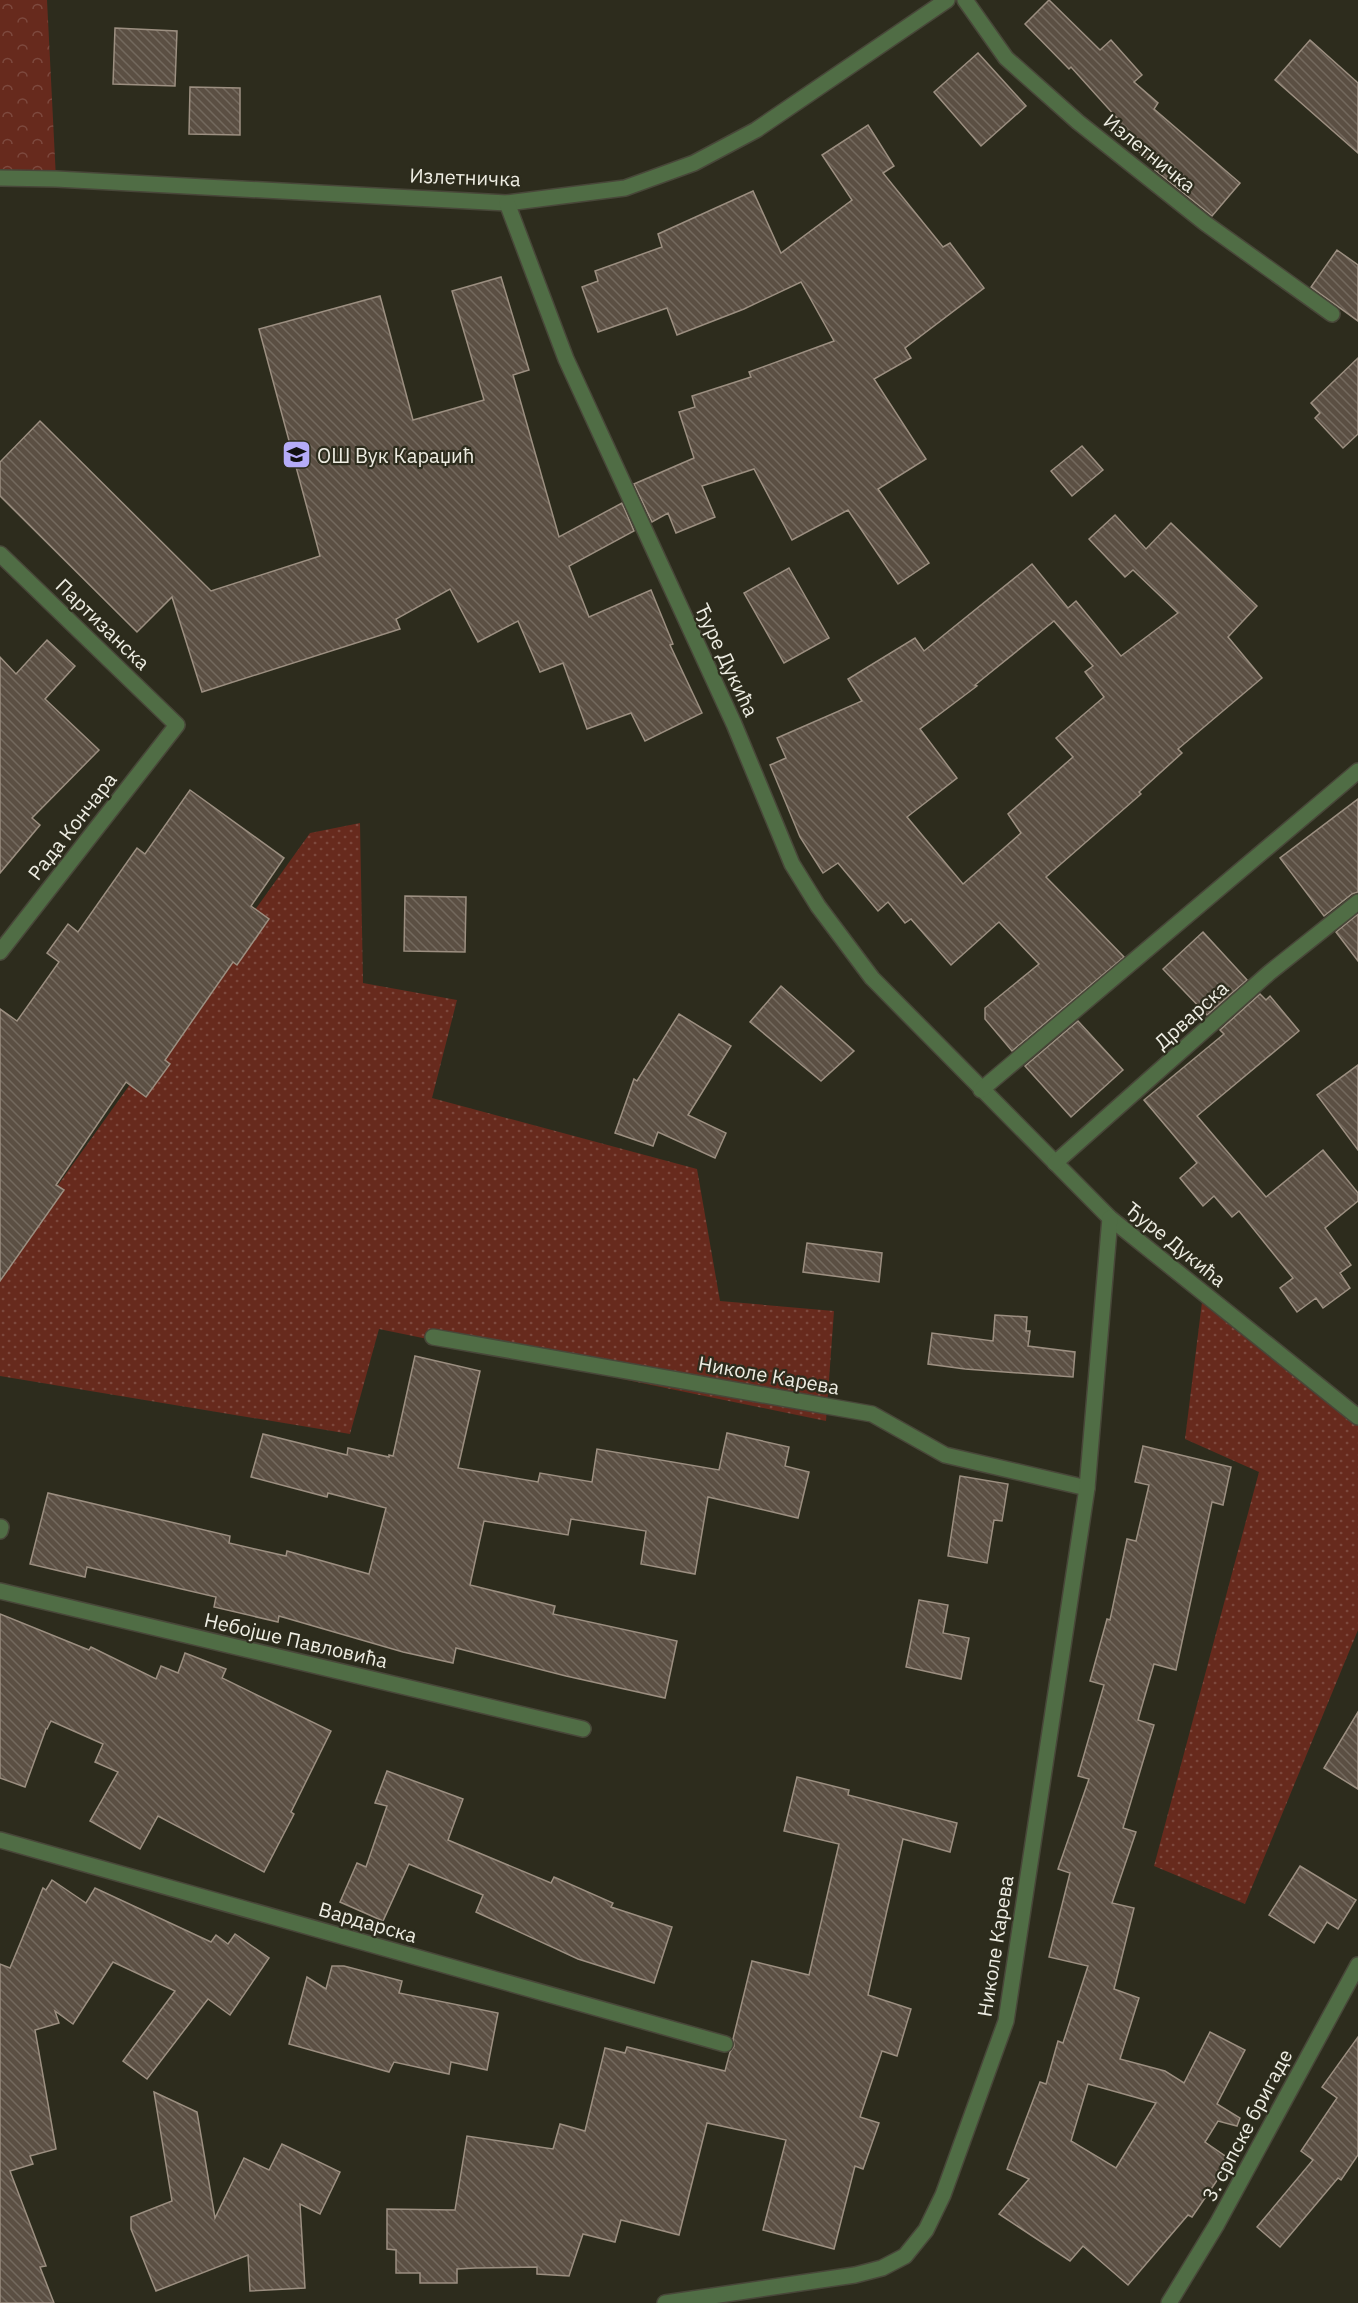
<svg xmlns="http://www.w3.org/2000/svg" width="1358" height="2303" font-family="'IBM Plex Sans',sans-serif">
<style>
.grass{fill:url(#grass-dots)}
.forest{fill:url(#forest-crowns)}
.building{fill:url(#building-back-hatch);stroke:#9c8f81;stroke-width:1.5;fill-rule:evenodd}
.lines{fill:none;stroke-linecap:round;stroke-linejoin:round}
.service-casing{stroke:#484739;stroke-width:18}
.minor-casing{stroke:#484739;stroke-width:18}
.service{stroke:#506d45;stroke-width:15}
.minor{stroke:#506d45;stroke-width:15}
.labels{text-anchor:middle;dominant-baseline:central;stroke-width:4.5;stroke-linejoin:round;paint-order:stroke}
.street-label{font-size:20px;fill:#eeede3;stroke:#2d2c1d}
.poi-label{font-size:20px;fill:#eeede3;stroke:#2d2c1d;text-anchor:start}
</style>
<defs>
<pattern id="grass-dots" width="8" height="8" patternUnits="userSpaceOnUse" patternTransform="scale(1.5)"><rect width="8" height="8" fill="#672a1d"/><path d="M2 2h.1M6 6h.1" fill="none" stroke="#7d493e" stroke-width="1.8" stroke-linecap="round"/></pattern>
<pattern id="forest-crowns" width="20" height="18" patternUnits="userSpaceOnUse" patternTransform="scale(1.5)"><rect width="20" height="18" fill="#672a1d"/><path d="M2 6a3 3 0 1 1 6 0M12 15a3 3 0 1 1 6 0" fill="none" stroke="#7d493e"/></pattern>
<pattern id="building-back-hatch" width="6" height="6" patternUnits="userSpaceOnUse" patternTransform="scale(1.5)"><rect width="6" height="6" fill="#5b4f43"/><path d="M-1 5l2 2M0 0l6 6M5-1l2 2" fill="none" stroke="#73695e"/></pattern>
</defs>
<rect width="100%" height="100%" fill="#2d2c1d"/>
<g class="grass">
<path d="M 360,823 L 363,983 L 457,1000 L 432,1098 L 697,1169 L 720,1301 L 834,1311 L 826,1421 L 379,1329 L 350,1434 L 0,1376 L 0,1266 L 310,833 Z"/>
<path d="M 1203,1294 L 1358,1417 L 1358,1630 L 1245,1904 L 1154,1866 L 1259,1472 L 1185,1439 Z"/>
</g>
<path class="forest" d="M 0,0 L 47,0 L 56,179 L 0,178 Z"/>
<g class="building">
<path d="M 1049,0 L 1100,50 L 1111,40 L 1142,75 L 1134,82 L 1158,103 L 1154,109 L 1240,183 L 1212,216 L 1155,170 L 1157,168 L 1110,127 L 1117,118 L 1071,67 L 1069,69 L 1025,24 Z"/>
<path d="M 115,28 L 177,31 L 175,86 L 113,84 Z"/>
<path d="M 1310,40 L 1358,83 L 1358,153 L 1275,80 Z"/>
<path d="M 978,53 L 1026,106 L 981,146 L 934,92 Z"/>
<path d="M 190,87 L 240,88 L 240,135 L 189,134 Z"/>
<path d="M 868,125 L 894,166 L 883,173 L 943,247 L 950,243 L 984,288 L 905,348 L 911,358 L 874,379 L 926,459 L 878,489 L 929,563 L 898,584 L 848,510 L 792,540 L 754,469 L 702,486 L 715,517 L 676,533 L 668,513 L 652,522 L 634,484 L 694,458 L 679,412 L 695,407 L 692,396 L 751,377 L 749,372 L 834,341 L 801,282 L 744,309 L 677,335 L 667,308 L 598,332 L 582,287 L 598,281 L 595,271 L 662,247 L 658,234 L 753,191 L 781,253 L 852,200 L 822,155 Z"/>
<path d="M 1337,250 L 1358,265 L 1358,321 L 1311,287 Z"/>
<path d="M 501,277 L 529,370 L 513,375 L 559,537 L 622,503 L 634,531 L 569,566 L 589,617 L 651,590 L 673,644 L 670,645 L 702,713 L 645,741 L 631,713 L 587,729 L 563,663 L 540,672 L 518,621 L 478,642 L 450,589 L 396,619 L 400,629 L 202,692 L 172,597 L 137,632 L 0,496 L 0,462 L 40,421 L 211,591 L 320,556 L 259,329 L 380,296 L 413,420 L 484,400 L 452,291 Z"/>
<path d="M 1358,358 L 1358,434 L 1343,448 L 1315,418 L 1320,413 L 1311,403 Z"/>
<path d="M 1082,446 L 1103,470 L 1072,496 L 1051,471 Z"/>
<path d="M 1115,515 L 1146,549 L 1171,523 L 1257,606 L 1228,637 L 1262,678 L 1178,749 L 1182,753 L 1139,792 L 1141,794 L 1046,877 L 1124,957 L 1012,1051 L 985,1019 L 985,1008 L 1039,964 L 999,922 L 951,965 L 911,919 L 905,923 L 888,902 L 878,911 L 838,863 L 823,873 L 800,837 L 770,765 L 786,758 L 777,738 L 862,701 L 848,679 L 915,638 L 924,651 L 1032,564 L 1068,608 L 1076,601 L 1121,656 L 1178,613 L 1133,570 L 1125,577 L 1089,539 ZM 1054,621 L 1093,666 L 1085,672 L 1104,697 L 1056,738 L 1073,757 L 1008,814 L 1021,833 L 963,884 L 907,817 L 957,778 L 920,729 L 977,686 L 975,685 Z"/>
<path d="M 789,568 L 829,638 L 784,663 L 744,593 Z"/>
<path d="M 47,640 L 75,666 L 45,699 L 99,750 L 32,818 L 40,825 L 0,873 L 0,657 L 16,674 Z"/>
<path d="M 190,790 L 284,858 L 251,906 L 269,919 L 237,965 L 233,962 L 165,1060 L 170,1064 L 146,1097 L 126,1082 L 56,1185 L 64,1190 L 0,1281 L 0,1009 L 17,1021 L 59,962 L 47,953 L 68,924 L 78,932 L 137,848 L 145,854 Z"/>
<path d="M 1358,799 L 1358,892 L 1352,894 L 1324,916 L 1280,858 Z"/>
<path d="M 405,896 L 466,897 L 465,952 L 404,951 Z"/>
<path d="M 1358,914 L 1358,961 L 1336,932 Z"/>
<path d="M 1203,932 L 1247,980 L 1207,1015 L 1163,969 Z"/>
<path d="M 781,986 L 854,1051 L 821,1081 L 750,1022 Z"/>
<path d="M 1260,994 L 1266,1000 L 1270,996 L 1299,1031 L 1197,1116 L 1266,1197 L 1323,1150 L 1358,1193 L 1358,1201 L 1325,1228 L 1351,1265 L 1340,1273 L 1350,1288 L 1323,1308 L 1316,1298 L 1297,1312 L 1280,1288 L 1293,1278 L 1239,1211 L 1232,1217 L 1214,1196 L 1203,1206 L 1180,1178 L 1197,1163 L 1144,1100 L 1224,1034 L 1220,1030 Z"/>
<path d="M 679,1014 L 731,1046 L 688,1115 L 726,1133 L 715,1158 L 658,1132 L 653,1146 L 615,1133 L 634,1079 L 637,1081 Z"/>
<path d="M 1078,1021 L 1123,1070 L 1071,1117 L 1025,1066 Z"/>
<path d="M 1358,1065 L 1358,1150 L 1317,1095 Z"/>
<path d="M 807,1243 L 882,1253 L 879,1282 L 803,1272 Z"/>
<path d="M 995,1315 L 1027,1317 L 1026,1331 L 1030,1331 L 1028,1346 L 1075,1352 L 1073,1377 L 965,1369 L 928,1364 L 932,1333 L 993,1341 Z"/>
<path d="M 415,1356 L 480,1371 L 458,1468 L 538,1482 L 540,1473 L 592,1482 L 597,1449 L 719,1470 L 727,1433 L 789,1447 L 785,1466 L 809,1472 L 798,1518 L 708,1497 L 695,1574 L 641,1564 L 646,1531 L 571,1519 L 568,1535 L 484,1521 L 470,1585 L 555,1606 L 553,1614 L 677,1641 L 665,1698 L 566,1676 L 456,1648 L 453,1663 L 403,1652 L 279,1616 L 278,1622 L 214,1607 L 216,1597 L 87,1567 L 85,1577 L 30,1564 L 48,1493 L 230,1536 L 229,1543 L 286,1556 L 287,1551 L 369,1574 L 386,1508 L 328,1493 L 327,1497 L 251,1477 L 263,1434 L 347,1455 L 348,1448 L 389,1457 L 389,1455 L 393,1456 Z"/>
<path d="M 1143,1446 L 1231,1467 L 1223,1505 L 1212,1502 L 1176,1670 L 1154,1664 L 1138,1720 L 1154,1725 L 1123,1828 L 1136,1832 L 1112,1903 L 1134,1908 L 1114,1989 L 1139,1998 L 1120,2059 L 1165,2071 L 1184,2083 L 1210,2032 L 1245,2050 L 1217,2104 L 1240,2118 L 1237,2126 L 1218,2121 L 1205,2142 L 1231,2160 L 1192,2217 L 1188,2215 L 1128,2285 L 1083,2246 L 1070,2261 L 999,2214 L 1029,2179 L 1007,2169 L 1040,2082 L 1046,2084 L 1058,2041 L 1063,2043 L 1088,1966 L 1049,1957 L 1070,1873 L 1058,1869 L 1089,1779 L 1078,1776 L 1104,1685 L 1090,1681 L 1107,1619 L 1110,1620 L 1127,1539 L 1136,1541 L 1149,1485 L 1135,1482 ZM 1088,2084 L 1156,2103 L 1116,2168 L 1071,2141 Z"/>
<path d="M 960,1476 L 1008,1484 L 1002,1521 L 994,1520 L 987,1563 L 948,1556 Z"/>
<path d="M 919,1600 L 948,1605 L 943,1633 L 969,1638 L 961,1679 L 906,1667 Z"/>
<path d="M 0,1614 L 89,1650 L 91,1647 L 156,1679 L 161,1666 L 178,1673 L 185,1653 L 226,1669 L 222,1678 L 331,1731 L 291,1812 L 294,1814 L 264,1872 L 158,1816 L 140,1849 L 90,1821 L 118,1772 L 95,1762 L 103,1744 L 51,1721 L 47,1729 L 46,1729 L 25,1787 L 0,1778 Z"/>
<path d="M 1358,1712 L 1358,1789 L 1324,1768 Z"/>
<path d="M 387,1771 L 463,1799 L 448,1840 L 551,1883 L 554,1877 L 613,1903 L 611,1907 L 672,1927 L 654,1983 L 578,1959 L 476,1912 L 483,1895 L 409,1864 L 383,1921 L 340,1902 L 357,1863 L 366,1867 L 387,1806 L 375,1803 Z"/>
<path d="M 797,1777 L 849,1790 L 848,1795 L 957,1823 L 950,1852 L 903,1839 L 868,1995 L 911,2009 L 897,2056 L 882,2051 L 860,2117 L 879,2123 L 863,2169 L 855,2166 L 834,2249 L 763,2230 L 786,2140 L 707,2123 L 679,2235 L 621,2220 L 615,2242 L 583,2234 L 569,2276 L 537,2274 L 537,2267 L 475,2268 L 457,2269 L 457,2283 L 420,2283 L 420,2273 L 396,2273 L 396,2250 L 387,2249 L 387,2209 L 455,2210 L 467,2136 L 553,2149 L 560,2124 L 585,2131 L 605,2048 L 625,2053 L 627,2047 L 725,2071 L 730,2052 L 734,2046 L 733,2039 L 752,1961 L 809,1975 L 839,1844 L 784,1831 Z"/>
<path d="M 1300,1866 L 1356,1900 L 1338,1929 L 1327,1922 L 1314,1943 L 1269,1915 Z"/>
<path d="M 52,1880 L 86,1903 L 95,1888 L 211,1942 L 216,1935 L 228,1944 L 235,1934 L 269,1958 L 230,2015 L 208,1999 L 147,2079 L 123,2061 L 175,1991 L 113,1962 L 73,2024 L 55,2011 L 59,2023 L 35,2030 L 56,2149 L 30,2156 L 33,2164 L 10,2171 L 46,2266 L 40,2267 L 54,2303 L 0,2303 L 0,1964 L 10,1968 L 43,1888 L 46,1890 Z"/>
<path d="M 332,1966 L 344,1966 L 402,1981 L 399,1993 L 498,2013 L 487,2070 L 451,2062 L 449,2074 L 394,2062 L 389,2072 L 289,2044 L 307,1977 L 326,1989 Z"/>
<path d="M 1358,2037 L 1358,2155 L 1341,2180 L 1338,2178 L 1280,2247 L 1257,2227 L 1313,2160 L 1301,2151 L 1337,2098 L 1322,2087 Z"/>
<path d="M 154,2092 L 197,2112 L 215,2218 L 244,2158 L 269,2170 L 282,2144 L 340,2172 L 320,2214 L 300,2204 L 305,2288 L 250,2291 L 248,2255 L 156,2291 L 131,2229 L 131,2217 L 172,2201 Z"/>
</g>
<g class="lines">
<defs>
<path id="service" d="M 965,0 L 1006,58 L 1078,122 L 1205,223 L 1332,314"/>
<g id="minor">
<path d="M 0,178 L 56,179 L 507,203 L 625,188 L 694,163 L 756,130 L 947,0"/>
<path d="M 507,203 L 566,359 L 734,724 L 792,864 L 818,906 L 872,978 L 1110,1218 L 1358,1417"/>
<path d="M 0,554 L 177,725 L 0,952"/>
<path d="M 981,1090 L 1358,771"/>
<path d="M 1055,1163 L 1269,973 L 1358,902"/>
<path d="M 433,1337 L 872,1414 L 945,1455 L 1087,1488"/>
<path d="M 0,1531 L 1,1527"/>
<path d="M 0,1591 L 583,1729"/>
<path d="M 0,1840 L 725,2044"/>
<path d="M 665,2303 L 855,2275 L 882,2268 L 905,2256 L 926,2230 L 943,2195 L 1006,2021 L 1087,1488 L 1110,1218"/>
<path d="M 1169,2303 L 1217,2224 L 1358,1965"/>
</g>
</defs>
<use href="#service" class="service-casing"/>
<use href="#minor" class="minor-casing"/>
<use href="#service" class="service"/>
<use href="#minor" class="minor"/>
</g>
<defs>
<symbol id="school-square" viewBox="-11 -11 22 22"><rect x="-9" y="-9" width="18" height="18" rx="4" fill="#b5acf8" stroke="#2d2c1d"/><path d="M0-5L7-2L0 1L-7-2ZM-4 1L0 2.5L4 1V4Q0 6-4 4Z" fill="#111"/></symbol>
</defs>
<g fill-rule="evenodd">
<use href="#school-square" x="280" y="438" width="33" height="33"/>
</g>
<g class="labels">
<g class="street-label">
<text transform="translate(1150 153) rotate(39)">Излетничка</text>
<text transform="translate(465 177) rotate(2)">Излетничка</text>
<text transform="translate(103 624) rotate(44)">Партизанска</text>
<text transform="translate(727 660) rotate(65)">Ђуре Дукића</text>
<text transform="translate(72 826) rotate(-52)">Рада Кончара</text>
<text transform="translate(1191 1015) rotate(-42)">Дрварска</text>
<text transform="translate(1176 1244) rotate(39)">Ђуре Дукића</text>
<text transform="translate(769 1375) rotate(10)">Николе Карева</text>
<text transform="translate(296 1640) rotate(13)">Небојше Павловића</text>
<text transform="translate(368 1922) rotate(16)">Вардарска</text>
<text transform="translate(995 1946) rotate(-81)">Николе Карева</text>
<text transform="translate(1247 2125) rotate(-62)">3. српске бригаде</text>
</g>
<g class="poi-label">
<text x="317" y="455">ОШ Вук Караџић</text>
</g>
</g>
</svg>
